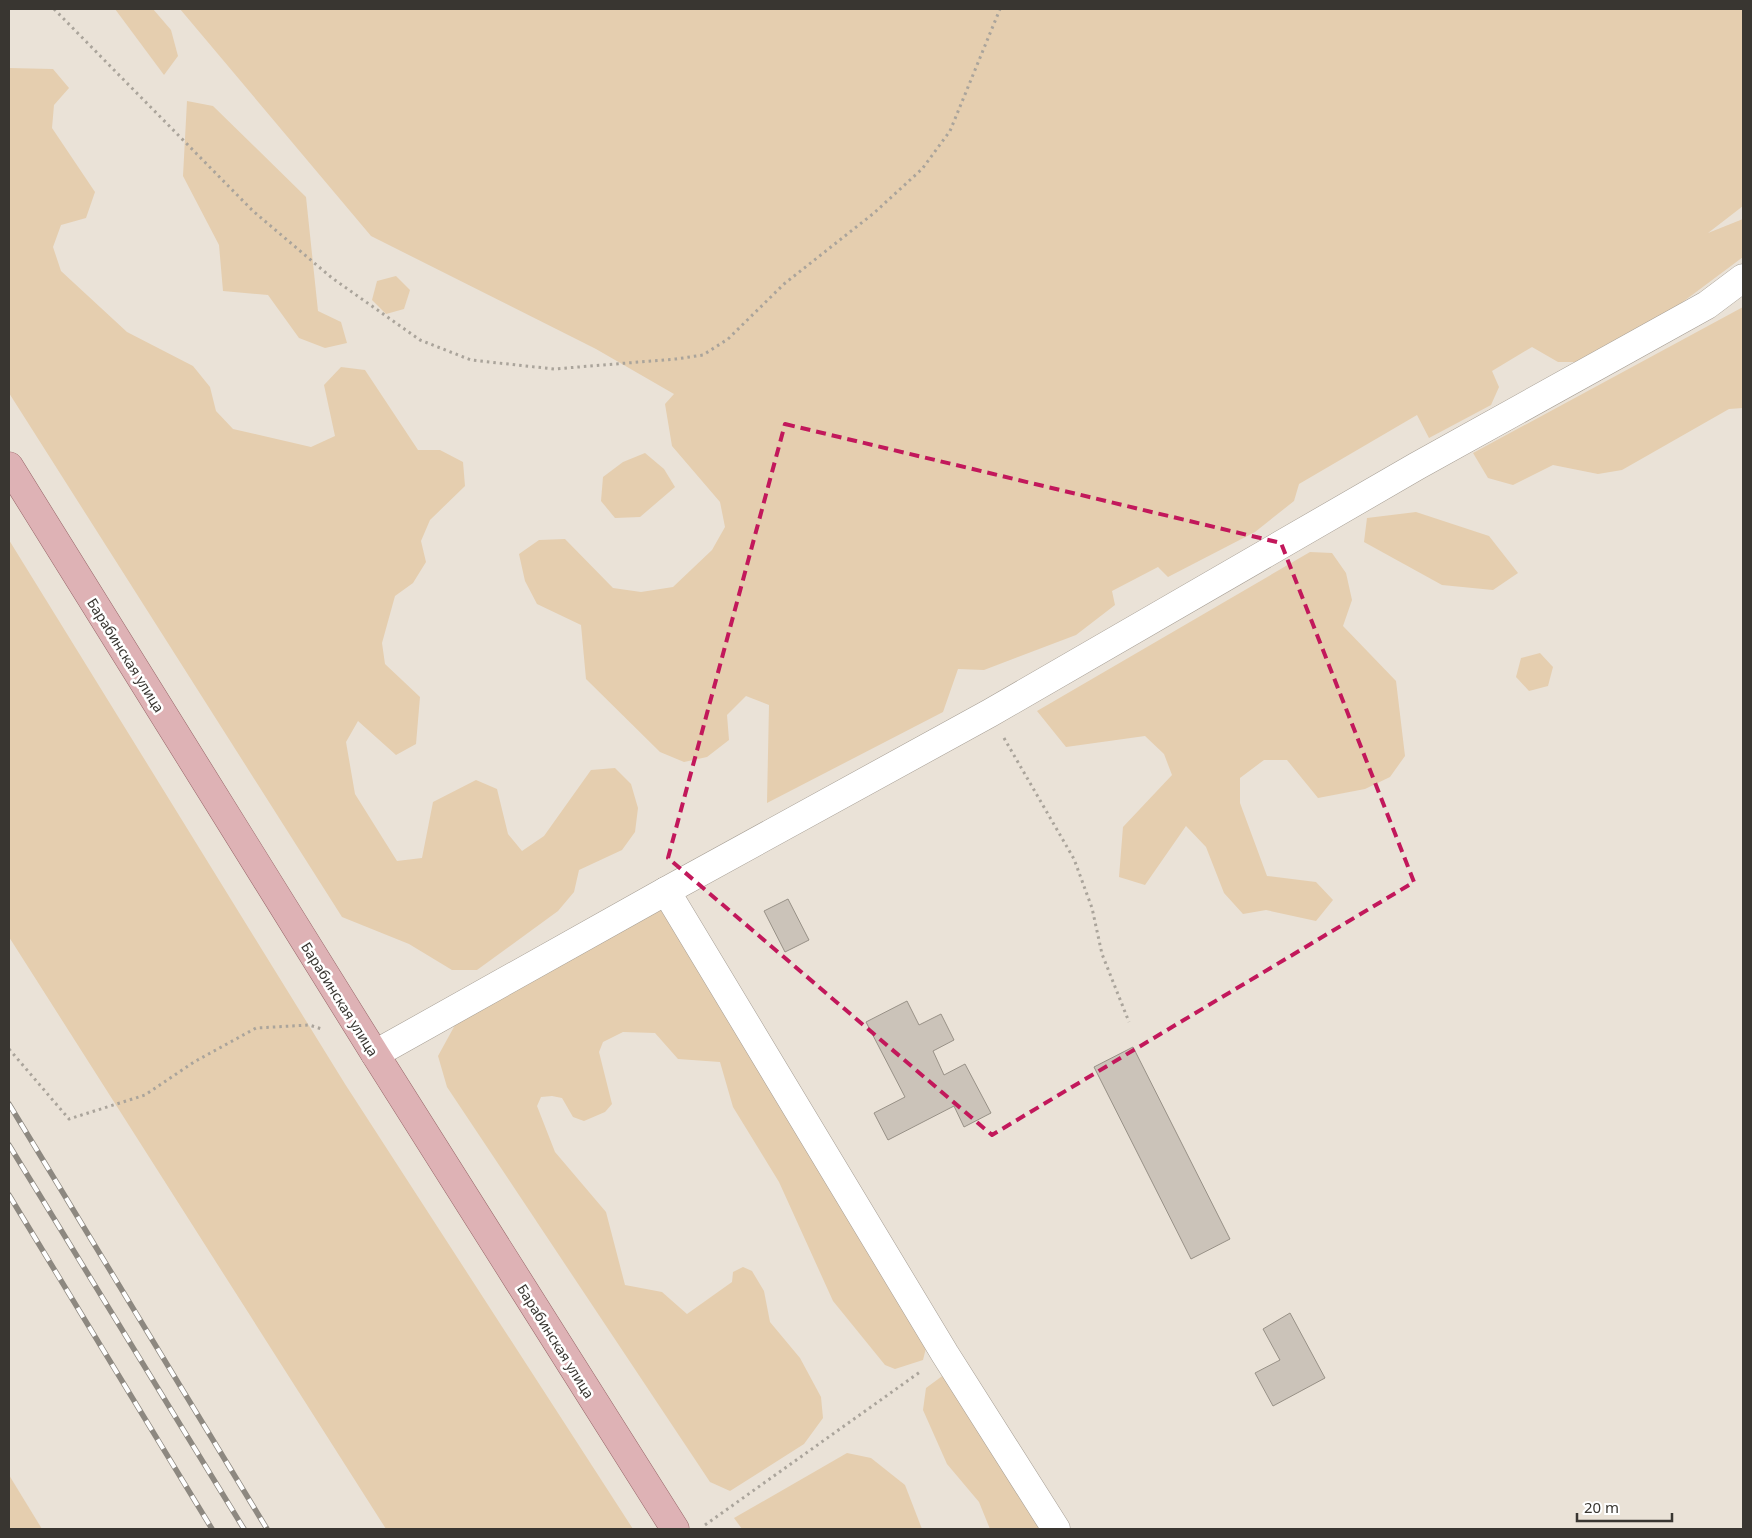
<svg xmlns="http://www.w3.org/2000/svg" width="1752" height="1538" font-family="'Noto Sans',sans-serif">
<style>
.green{fill:#e5ceaf}
.building{fill:#cbc3b9;stroke:#989187}
.lines{fill:none;stroke-linecap:round;stroke-linejoin:round}
.minor-casing{stroke:#a69e94;stroke-width:29}
.major-casing{stroke:#966567;stroke-width:29}
.path{stroke:#aaa49b;stroke-width:3;stroke-dasharray:2.5 4;stroke-linecap:butt}
.minor{stroke:#fff;stroke-width:28}
.major{stroke:#deb2b5;stroke-width:28}
.rail-casing{stroke:#8d8880;stroke-width:5.5}
.rail{stroke:#fff;stroke-width:4;stroke-dasharray:11;stroke-linecap:butt}
.marked{fill:none;stroke:#c2185b;stroke-width:4;stroke-dasharray:10 6;stroke-linejoin:round}
.labels{text-anchor:middle;dominant-baseline:central;stroke-width:5;stroke-linejoin:round;paint-order:stroke}
.street-label{font-size:14px;fill:#393631;stroke:#fff}
</style>
<rect width="100%" height="100%" fill="#eae2d7"/>
<g class="green">
<path d="M 115,9 L 153,9 L 171,30 L 178,56 L 164,75 Z"/>
<path d="M 180,9 L 1743,9 L 1743,206 L 1708,233 L 1743,219 L 1743,257 L 1676,307 L 1575,362 L 1558,362 L 1532,347 L 1492,371 L 1499,387 L 1491,405 L 1429,438 L 1417,415 L 1299,484 L 1294,501 L 1255,532 L 1168,577 L 1158,567 L 1112,591 L 1115,605 L 1076,635 L 984,670 L 958,669 L 943,712 L 767,803 L 769,705 L 746,696 L 727,715 L 729,740 L 707,757 L 684,762 L 660,752 L 586,679 L 581,625 L 537,604 L 525,581 L 519,554 L 539,540 L 565,539 L 613,588 L 641,592 L 673,587 L 712,550 L 725,527 L 720,502 L 672,446 L 665,404 L 674,394 L 596,349 L 371,236 Z"/>
<path d="M 9,68 L 53,69 L 69,88 L 54,105 L 52,128 L 95,192 L 86,218 L 61,225 L 53,247 L 61,271 L 127,332 L 193,366 L 210,387 L 216,411 L 233,429 L 311,447 L 335,436 L 324,385 L 341,367 L 365,370 L 418,450 L 440,450 L 463,462 L 465,486 L 430,520 L 421,541 L 426,562 L 413,583 L 395,596 L 382,643 L 385,664 L 420,697 L 416,744 L 396,755 L 358,721 L 346,742 L 355,794 L 397,861 L 422,858 L 433,802 L 476,780 L 497,789 L 508,834 L 522,851 L 544,836 L 591,770 L 615,768 L 631,784 L 638,808 L 635,832 L 622,850 L 579,870 L 574,892 L 558,911 L 477,970 L 452,970 L 409,944 L 342,917 L 9,393 Z"/>
<path d="M 187,101 L 213,106 L 306,197 L 318,311 L 341,322 L 347,343 L 325,348 L 299,338 L 268,295 L 223,291 L 219,245 L 183,176 Z"/>
<path d="M 396,276 L 410,290 L 404,309 L 386,314 L 372,300 L 377,281 Z"/>
<path d="M 1743,307 L 1743,408 L 1729,409 L 1622,470 L 1598,474 L 1553,465 L 1513,485 L 1488,478 L 1473,453 Z"/>
<path d="M 645,453 L 664,469 L 675,487 L 640,517 L 615,518 L 601,501 L 603,477 L 623,462 Z"/>
<path d="M 1416,512 L 1489,536 L 1518,573 L 1493,590 L 1442,585 L 1364,542 L 1367,518 Z"/>
<path d="M 9,540 L 345,1084 L 633,1529 L 386,1529 L 9,937 Z"/>
<path d="M 1310,552 L 1332,553 L 1346,573 L 1352,600 L 1343,626 L 1396,681 L 1405,756 L 1390,777 L 1365,789 L 1318,798 L 1287,760 L 1264,760 L 1240,778 L 1240,803 L 1267,876 L 1316,882 L 1333,900 L 1316,921 L 1266,910 L 1243,914 L 1224,893 L 1206,847 L 1186,826 L 1145,885 L 1119,877 L 1123,827 L 1172,775 L 1164,754 L 1145,736 L 1066,747 L 1037,711 Z"/>
<path d="M 1540,653 L 1553,667 L 1548,686 L 1529,691 L 1516,677 L 1521,658 Z"/>
<path d="M 660,908 L 926,1348 L 923,1360 L 895,1369 L 885,1365 L 833,1301 L 779,1182 L 733,1107 L 720,1062 L 678,1059 L 655,1033 L 623,1032 L 603,1042 L 599,1052 L 612,1104 L 605,1112 L 584,1121 L 573,1117 L 562,1098 L 552,1096 L 541,1097 L 537,1106 L 555,1152 L 606,1212 L 625,1285 L 662,1292 L 687,1314 L 732,1282 L 733,1272 L 743,1267 L 752,1271 L 764,1291 L 770,1322 L 800,1358 L 821,1397 L 823,1418 L 804,1444 L 730,1491 L 710,1482 L 447,1087 L 438,1056 L 455,1025 L 539,971 Z"/>
<path d="M 945,1374 L 1046,1529 L 990,1529 L 979,1502 L 947,1464 L 923,1410 L 926,1388 Z"/>
<path d="M 847,1453 L 871,1458 L 905,1485 L 922,1529 L 742,1529 L 734,1518 Z"/>
<path d="M 9,1475 L 42,1529 L 9,1529 Z"/>
</g>
<g class="building">
<path d="M 788,899 L 809,940 L 785,952 L 764,911 Z"/>
<path d="M 907,1001 L 919,1025 L 941,1014 L 954,1040 L 933,1051 L 944,1075 L 965,1064 L 991,1113 L 964,1127 L 954,1106 L 888,1140 L 874,1113 L 905,1097 L 866,1022 Z"/>
<path d="M 1133,1047 L 1230,1239 L 1191,1259 L 1094,1067 Z"/>
<path d="M 1290,1313 L 1325,1378 L 1273,1406 L 1255,1373 L 1280,1360 L 1263,1329 Z"/>
</g>
<g class="lines">
<defs>
<g id="minor">
<path d="M 666,891 L 945,1354 L 1056,1529"/>
<path d="M 375,1054 L 666,891 L 990,713 L 1417,466 L 1707,305 L 1743,278"/>
</g>
<path id="major" d="M 9,466 L 375,1054 L 675,1529"/>
</defs>
<use href="#minor" class="minor-casing"/>
<use href="#major" class="major-casing"/>
<g class="path">
<path d="M 54,9 L 253,211 L 332,278 L 420,340 L 471,360 L 554,369 L 676,359 L 703,355 L 728,339 L 784,284 L 874,213 L 922,169 L 950,131 L 1000,9"/>
<path d="M 1004,738 L 1074,859 L 1092,908 L 1102,954 L 1129,1022"/>
<path d="M 9,1049 L 69,1119 L 145,1095 L 194,1062 L 256,1028 L 309,1025 L 322,1029"/>
<path d="M 705,1525 L 920,1372"/>
</g>
<use href="#minor" class="minor"/>
<use href="#major" class="major"/>
<defs>
<g id="rail">
<path d="M 9,1104 L 267,1529"/>
<path d="M 9,1145 L 244,1529"/>
<path d="M 9,1195 L 212,1529"/>
</g>
</defs>
<use href="#rail" class="rail-casing"/>
<use href="#rail" class="rail"/>
</g>
<path class="marked" d="M 785,424 L 1281,543 L 1414,882 L 992,1135 L 668,858 Z"/>
<g class="labels">
<g class="street-label">
<text transform="translate(126 655) rotate(58)">Барабинская улица</text>
<text transform="translate(340 999) rotate(58)">Барабинская улица</text>
<text transform="translate(556 1341) rotate(58)">Барабинская улица</text>
</g>
</g>
<rect width="1752" height="1538" fill="none" stroke="#393631" stroke-width="20"/>
<path d="M1577 1513v8h95v-8" fill="none" stroke="#393631" stroke-width="2.5"/>
<text x="1584" y="1513" font-size="15" fill="#393631" stroke="#ffffff" stroke-width="4" paint-order="stroke">20 m</text>
</svg>
